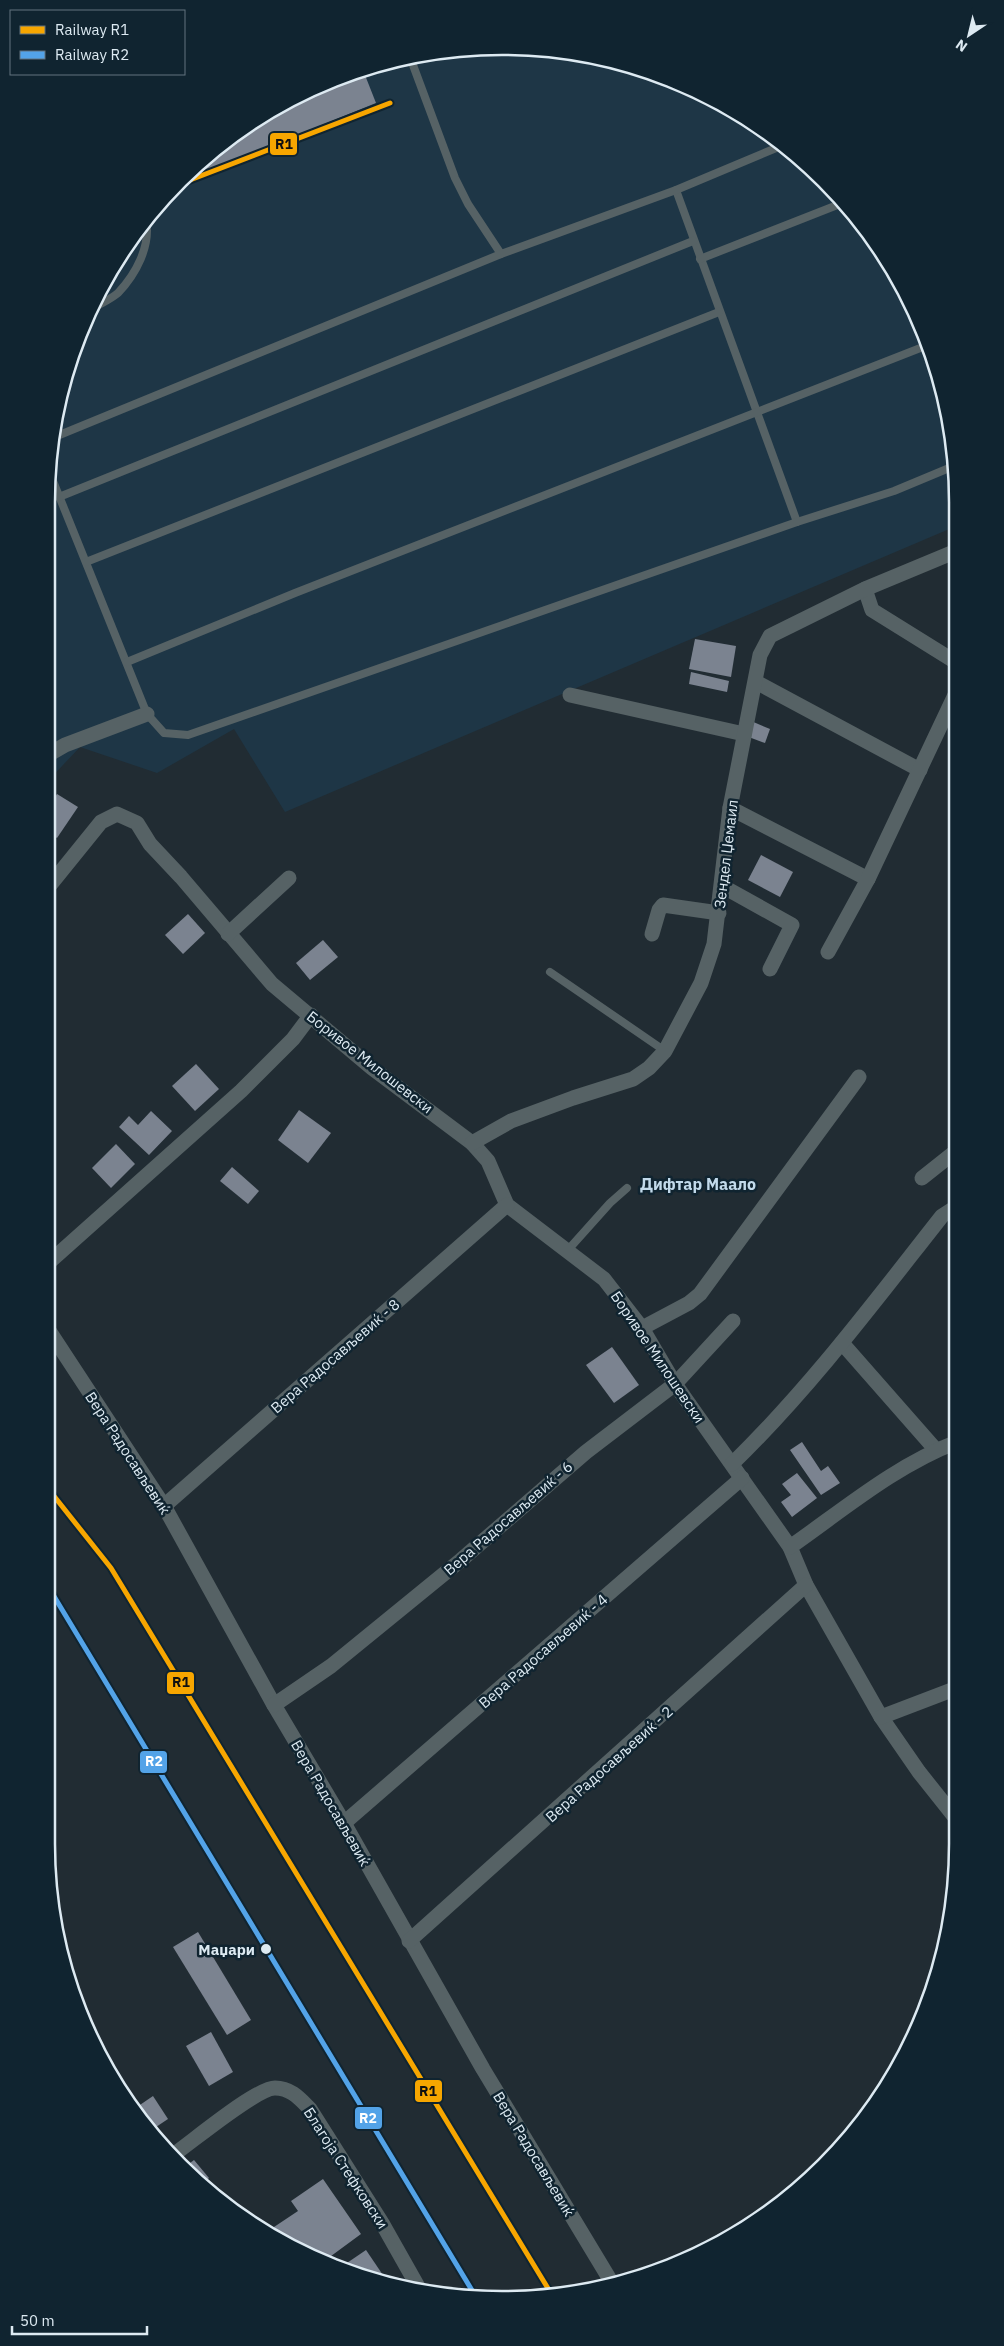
<svg xmlns="http://www.w3.org/2000/svg" width="1004" height="2346" font-family="'IBM Plex Sans',sans-serif">
<style>
.built{fill:#1e3646}
.building{fill:#7b8390}
.lines{fill:none;stroke-linecap:round;stroke-linejoin:round}
.service{stroke:#566265;stroke-width:8}
.minor{stroke:#566265;stroke-width:15}
.rail-1-casing{stroke:#102430;stroke-width:9}
.rail-2-casing{stroke:#102430;stroke-width:9}
.rail-1{stroke:#f7a600;stroke-width:5}
.rail-2{stroke:#53a3e8;stroke-width:5}
.stop-dot{fill:#ddeaf2;stroke:#102430;stroke-width:2}
.labels{text-anchor:middle;dominant-baseline:central;stroke-width:5;stroke-linejoin:round;paint-order:stroke}
.street-label{font-size:15px;fill:#ddeaf2;stroke:#102430}
.stop-label{font-size:15px;font-weight:bold;fill:#ddeaf2;stroke:#102430;text-anchor:end}
.neighbourhood-label{font-size:16px;font-weight:bold;fill:#c2daeb;stroke:#102430}
.rim{fill:none;stroke:#ddeaf2;stroke-width:2.5}
.line-badge{stroke:#102430;stroke-width:2}
.badge-label{font-size:14px;text-anchor:middle;font-weight:bold;fill:#fff}
.pale-badge-label{font-size:14px;text-anchor:middle;font-weight:bold;fill:#111}
</style>
<rect width="100%" height="100%" fill="#212c33"/>
<path class="built" d="M 472,47 L 562,50 L 649,71 L 755,123 L 845,202 L 923,327 L 954,442 L 954,527 L 285,812 L 234,729 L 157,773 L 80,747 L 46,783 L 46,502 L 71,355 L 107,274 L 160,201 L 225,140 L 301,93 L 384,62 Z"/>
<g class="building">
<path d="M 363,70 L 376,103 L 179,183 L 225,140 L 301,93 Z"/>
<path d="M 695,639 L 736,646 L 731,677 L 689,669 Z"/>
<path d="M 691,672 L 729,681 L 727,692 L 689,684 Z"/>
<path d="M 751,721 L 770,729 L 765,743 L 746,736 Z"/>
<path d="M 57,794 L 78,807 L 57,838 L 46,831 L 46,811 Z"/>
<path d="M 761,855 L 793,872 L 780,897 L 748,880 Z"/>
<path d="M 188,914 L 205,933 L 183,954 L 165,935 Z"/>
<path d="M 323,940 L 338,957 L 310,980 L 296,963 Z"/>
<path d="M 196,1064 L 219,1089 L 195,1111 L 172,1086 Z"/>
<path d="M 299,1110 L 331,1133 L 308,1163 L 278,1140 Z"/>
<path d="M 151,1111 L 172,1131 L 149,1155 L 119,1127 L 129,1116 L 138,1125 Z"/>
<path d="M 116,1144 L 135,1164 L 111,1188 L 92,1168 Z"/>
<path d="M 232,1167 L 259,1191 L 248,1204 L 220,1181 Z"/>
<path d="M 612,1347 L 639,1385 L 614,1403 L 586,1365 Z"/>
<path d="M 802,1442 L 821,1471 L 828,1466 L 840,1483 L 821,1495 L 790,1450 Z"/>
<path d="M 797,1473 L 817,1498 L 792,1517 L 781,1502 L 791,1495 L 782,1484 Z"/>
<path d="M 198,1932 L 251,2020 L 227,2035 L 173,1947 Z"/>
<path d="M 211,2032 L 233,2072 L 209,2086 L 186,2046 Z"/>
<path d="M 153,2096 L 168,2119 L 150,2131 L 134,2109 Z"/>
<path d="M 194,2160 L 209,2178 L 205,2182 L 186,2166 Z"/>
<path d="M 323,2179 L 361,2234 L 327,2259 L 274,2239 L 261,2228 L 264,2225 L 268,2231 L 298,2211 L 291,2201 Z"/>
<path d="M 366,2250 L 387,2281 L 344,2265 Z"/>
</g>
<g class="lines">
<g class="service">
<path d="M 410,57 L 455,178 L 468,204 L 501,254"/>
<path d="M 676,190 L 797,522"/>
<path d="M 700,259 L 845,202"/>
<path d="M 92,309 C 100,304 111,299 118,293 C 136,274 151,246 146,220"/>
<path d="M 57,436 L 501,254 L 676,190 L 781,146"/>
<path d="M 51,476 L 147,714 L 164,733 L 188,735 L 797,522 L 894,491 L 954,466"/>
<path d="M 59,497 L 693,241"/>
<path d="M 86,562 L 719,312"/>
<path d="M 127,662 L 295,593 L 928,345"/>
<path d="M 550,972 L 665,1051"/>
<path d="M 567,1251 L 610,1203 L 627,1188"/>
</g>
<g class="minor">
<path d="M 865,589 L 872,610 L 954,661"/>
<path d="M 756,682 L 920,770"/>
<path d="M 570,695 L 744,734"/>
<path d="M 46,756 L 65,745 L 147,714"/>
<path d="M 730,808 L 868,879"/>
<path d="M 722,886 L 792,925 L 770,969"/>
<path d="M 46,890 L 101,822 L 117,814 L 137,823 L 150,844 L 181,877 L 272,984 L 372,1068 L 472,1143 L 488,1161 L 507,1205 L 604,1279 L 642,1328 L 675,1384 L 790,1547 L 806,1585 L 881,1717 L 919,1772 L 958,1821"/>
<path d="M 228,934 L 289,878"/>
<path d="M 652,934 L 659,910 L 663,905 L 719,913"/>
<path d="M 828,952 L 868,879 L 955,695"/>
<path d="M 472,1143 L 511,1121 L 573,1098 L 633,1079 L 649,1068 L 665,1051 L 701,983 L 714,944 L 730,808 L 760,655 L 770,636 L 776,633 L 865,589 L 954,552"/>
<path d="M 922,1178 L 956,1151"/>
<path d="M 46,1265 L 241,1091 L 293,1039 L 311,1015"/>
<path d="M 46,1326 L 164,1506 L 274,1705 L 344,1823 L 483,2069 L 612,2283"/>
<path d="M 642,1328 L 689,1303 L 700,1294 L 859,1077"/>
<path d="M 842,1343 L 936,1450"/>
<path d="M 732,1464 C 810,1388 875,1301 942,1216 L 956,1207"/>
<path d="M 164,1506 L 507,1205"/>
<path d="M 790,1547 C 843,1510 896,1465 957,1442"/>
<path d="M 274,1705 L 331,1666 L 461,1560 L 586,1452 L 675,1384 L 733,1321"/>
<path d="M 881,1717 L 957,1688"/>
<path d="M 344,1823 L 742,1478"/>
<path d="M 409,1941 L 806,1585"/>
<path d="M 173,2155 C 192,2142 256,2088 275,2088 C 291,2088 300,2099 310,2109 L 382,2223 L 421,2292"/>
</g>
<defs>
<g id="rail-1">
<path d="M 177,185 L 390,103"/>
<path d="M 46,1486 L 111,1568 L 552,2295"/>
</g>
<path id="rail-2" d="M 46,1583 L 476,2297"/>
</defs>
<use href="#rail-1" class="rail-1-casing"/>
<use href="#rail-2" class="rail-2-casing"/>
<use href="#rail-1" class="rail-1"/>
<use href="#rail-2" class="rail-2"/>
</g>
<circle class="stop-dot" cx="266" cy="1949" r="6"/>
<g class="labels">
<g class="street-label">
<text transform="translate(726 854) rotate(-83)">Зендел Џемаил</text>
<text transform="translate(370 1062) rotate(38)">Боривое Милошевски</text>
<text transform="translate(335 1356) rotate(-41)">Вера Радосављевиќ - 8</text>
<text transform="translate(658 1357) rotate(56)">Боривое Милошевски</text>
<text transform="translate(128 1453) rotate(57)">Вера Радосављевиќ</text>
<text transform="translate(508 1518) rotate(-41)">Вера Радосављевиќ - 6</text>
<text transform="translate(543 1651) rotate(-41)">Вера Радосављевиќ - 4</text>
<text transform="translate(609 1764) rotate(-42)">Вера Радосављевиќ - 2</text>
<text transform="translate(331 1803) rotate(60)">Вера Радосављевиќ</text>
<text transform="translate(534 2154) rotate(59)">Вера Радосављевиќ</text>
<text transform="translate(346 2168) rotate(57)">Благоја Стефковски</text>
</g>
<g class="stop-label">
<text x="255" y="1949">Маџари</text>
</g>
<g class="neighbourhood-label">
<text x="698" y="1184">Дифтар Маало</text>
</g>
</g>
<path d="M0 0H1004V2346H0ZM502 55H502A447 447 0 0 1 949 502V1844A447 447 0 0 1 502 2291H502A447 447 0 0 1 55 1844V502A447 447 0 0 1 502 55Z" fill="#102430" fill-rule="evenodd"/>
<path class="rim" d="M502 55H502A447 447 0 0 1 949 502V1844A447 447 0 0 1 502 2291H502A447 447 0 0 1 55 1844V502A447 447 0 0 1 502 55Z"/>
<g class="line-badge">
<rect x="269" y="132" width="29" height="24" rx="5" fill="#f7a600"/>
<rect x="166" y="1671" width="29" height="24" rx="5" fill="#f7a600"/>
<rect x="139" y="1750" width="29" height="24" rx="5" fill="#53a3e8"/>
<rect x="414" y="2079" width="29" height="24" rx="5" fill="#f7a600"/>
<rect x="354" y="2106" width="29" height="24" rx="5" fill="#53a3e8"/>
</g>
<g class="badge-label">
<text x="154" y="1766">R2</text>
<text x="368" y="2123">R2</text>
</g>
<g class="pale-badge-label">
<text x="284" y="149">R1</text>
<text x="181" y="1687">R1</text>
<text x="428" y="2096">R1</text>
</g>
<rect x="10" y="10" width="175" height="65" fill="#102430" stroke="#62737e"/>
<rect x="20" y="26" width="25" height="8" fill="#f7a600" stroke="#62737e"/>
<text x="55" y="35" font-size="15" fill="#ddeaf2">Railway R1</text>
<rect x="20" y="51" width="25" height="8" fill="#53a3e8" stroke="#62737e"/>
<text x="55" y="60" font-size="15" fill="#ddeaf2">Railway R2</text>
<g transform="translate(969 35) rotate(215)" stroke="#102430" stroke-width="4" paint-order="stroke">
<path d="M0-4L9 19L0 12L-9 19Z" fill="#ddeaf2"/>
<text y="-8" font-size="14" font-weight="bold" text-anchor="middle" fill="#ddeaf2">N</text>
</g>
<path d="M12 2326v8h135v-8" fill="none" stroke="#ddeaf2" stroke-width="2.5"/>
<text x="20" y="2326" font-size="15" fill="#ddeaf2" stroke="#102430" stroke-width="4" paint-order="stroke">50 m</text>
</svg>
